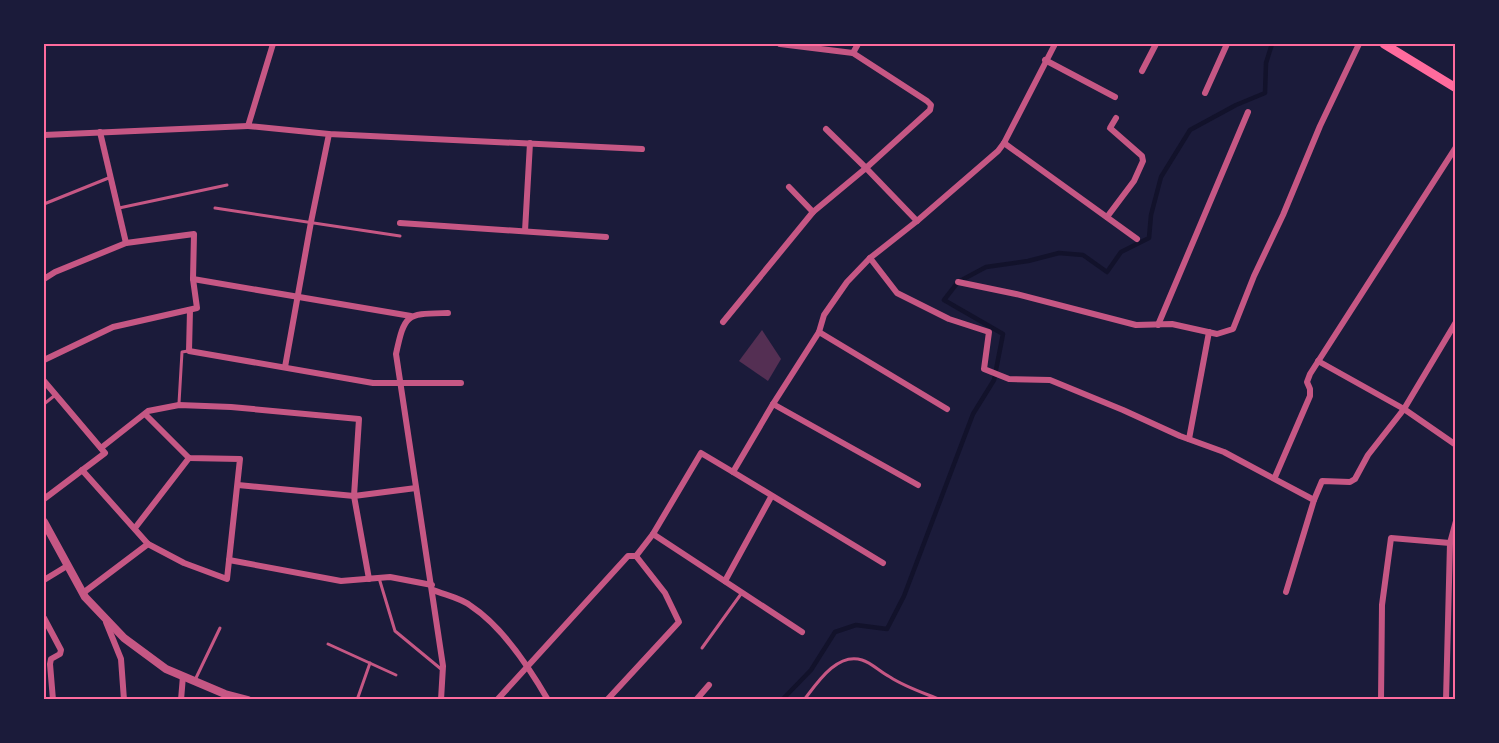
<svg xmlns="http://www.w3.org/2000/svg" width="1499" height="743" font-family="'Nunito Sans',sans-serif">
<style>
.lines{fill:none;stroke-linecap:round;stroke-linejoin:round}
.stream{stroke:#12122b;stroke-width:4.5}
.building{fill:#542f53}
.service{stroke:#c65784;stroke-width:3}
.minor{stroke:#c65784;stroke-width:6}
.tertiary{stroke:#c65784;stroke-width:8}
.secondary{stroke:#ff6b9d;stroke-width:9}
.neatline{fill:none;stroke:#ff6b9d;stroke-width:2}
</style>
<rect width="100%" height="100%" fill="#1b1b3a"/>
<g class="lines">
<path class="stream" d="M 782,700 L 811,670 L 835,632 L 856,625 L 887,629 L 904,596 L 973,414 L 994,380 L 1003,334 L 944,300 L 958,282 L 986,267 L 1028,261 L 1059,253 L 1083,255 L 1107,272 L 1121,252 L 1149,238 L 1151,215 L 1161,177 L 1190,130 L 1236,105 L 1265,93 L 1266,63 L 1272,44"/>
</g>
<path class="building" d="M 762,330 L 781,359 L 768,381 L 739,361 Z"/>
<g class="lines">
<g class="service">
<path d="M 44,204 L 111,177"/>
<path d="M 119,208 L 227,185"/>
<path d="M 215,208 L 400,236"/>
<path d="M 179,403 L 182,352 L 188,351"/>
<path d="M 44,404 L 54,396"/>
<path d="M 379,578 L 395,631 L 441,669"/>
<path d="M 328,644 L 396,675"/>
<path d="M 702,648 L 741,594"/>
<path d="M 195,680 L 220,628"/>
<path d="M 357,700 L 370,663"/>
<path d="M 804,700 C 817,683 837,652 862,660 C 872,663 880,672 890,677 C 905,687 924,693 941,700"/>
</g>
<g class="minor">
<path d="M 273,44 L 248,126 L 329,134 L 642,149"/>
<path d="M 780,44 L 853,53"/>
<path d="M 1045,60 L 1115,97"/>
<path d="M 1142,71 L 1156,44"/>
<path d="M 1205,93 L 1227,44"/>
<path d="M 826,129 L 866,168 L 930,110 L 931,105 L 927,101 L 853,53 L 858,44"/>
<path d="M 100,132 L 126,243"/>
<path d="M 44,135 L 248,126"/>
<path d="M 1004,143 L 1137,239"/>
<path d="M 789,187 L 813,212"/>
<path d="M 1107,217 L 1134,181 L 1143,161 L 1142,156 L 1110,128 L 1116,118"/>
<path d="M 400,223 L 606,237"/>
<path d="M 525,231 L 530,143"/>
<path d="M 870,258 L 897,293 L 949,319 L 989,332 L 984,369 L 1009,379 L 1050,380 L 1123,410 L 1180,436 L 1224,452 L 1314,500"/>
<path d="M 44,279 L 55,272 L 126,243 L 194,234 L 193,279 L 197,308 L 113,327 L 44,360"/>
<path d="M 193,279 L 411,316"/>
<path d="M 958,282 L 1016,294 L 1136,325 L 1172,324 L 1217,334 L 1233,329 L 1254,276 L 1283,215 L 1320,126 L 1359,44"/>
<path d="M 190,310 L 189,351 L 373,383 L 461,383"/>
<path d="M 723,322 L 813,212 L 866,168 L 917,221"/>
<path d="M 1158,325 L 1248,112"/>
<path d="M 819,332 L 947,409"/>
<path d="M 1318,361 L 1404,409 L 1456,445"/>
<path d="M 285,367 L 311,222 L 329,134"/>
<path d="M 44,381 L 105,453 L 44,499"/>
<path d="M 773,404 L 918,485"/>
<path d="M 1189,439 L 1209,332"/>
<path d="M 101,448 L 148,411 L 179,405 L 231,407 L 359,419 L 354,496 L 369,579"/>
<path d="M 82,470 L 148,544 L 184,563 L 227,579 L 240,459 L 189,458 L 145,414"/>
<path d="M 1275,477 L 1310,396 L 1310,389 L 1307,382 L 1310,374 L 1456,147"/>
<path d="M 238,485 L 354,496 L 416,488"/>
<path d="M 135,528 L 189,458"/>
<path d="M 653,534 L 802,632"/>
<path d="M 229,560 L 341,581 L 390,577 L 432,585"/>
<path d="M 883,563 L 733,472 L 773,404 L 819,332 L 824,315 L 847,282 L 870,258 L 917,221 L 998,151 L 1004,143 L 1055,44"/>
<path d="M 44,580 L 67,566"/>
<path d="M 725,581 L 771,497"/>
<path d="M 433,590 C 445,595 461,598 471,606 C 503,627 529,667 548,700"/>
<path d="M 1286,592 L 1314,500 L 1322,481 L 1350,482 L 1355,479 L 1368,455 L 1404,409 L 1456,322"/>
<path d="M 83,593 L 148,544"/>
<path d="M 44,618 L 61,650 L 60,654 L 51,659 L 50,664 L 53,700"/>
<path d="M 106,622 L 121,659 L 124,700"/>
<path d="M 181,700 L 183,676"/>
<path d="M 441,700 L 443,666 L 396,354 C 405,312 407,314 448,313"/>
<path d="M 497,700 L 628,556 L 636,556 L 653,534 L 701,453 L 733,472"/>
<path d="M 607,700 L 679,622 L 665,593 L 636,556"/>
<path d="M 696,700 L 709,685"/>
<path d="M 1381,700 L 1382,605 L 1391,538 L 1450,543"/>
<path d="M 1446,700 L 1450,543 L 1456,521"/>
</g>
<path class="tertiary" d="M 44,522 L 85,597 L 124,638 L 166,669 L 225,694 L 248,700"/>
<path class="secondary" d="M 1384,44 L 1456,88"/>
</g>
<rect width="1499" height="743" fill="none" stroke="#1b1b3a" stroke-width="90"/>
<rect x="45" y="45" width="1409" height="653" class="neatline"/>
</svg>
